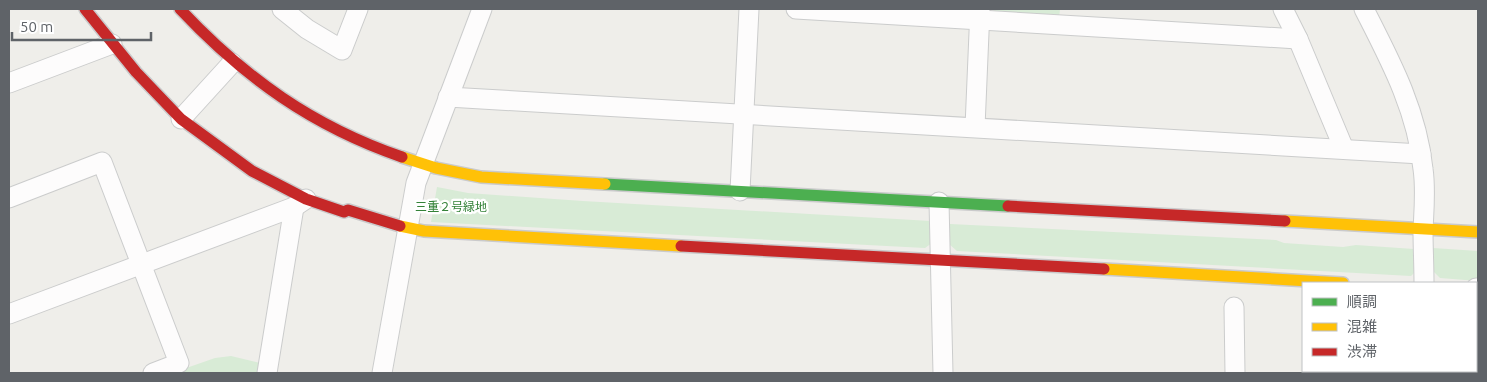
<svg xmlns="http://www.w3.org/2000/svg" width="1487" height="382" font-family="Ubuntu,'Noto Sans JP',sans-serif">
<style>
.green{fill:#d8ebd6}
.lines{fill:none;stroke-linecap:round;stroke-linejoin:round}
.street-casing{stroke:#cbcccc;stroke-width:21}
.fast-casing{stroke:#cacacb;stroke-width:14}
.slow-casing{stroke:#cacacb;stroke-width:14}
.jam-casing{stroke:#cacacb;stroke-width:14}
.street{stroke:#fdfcfc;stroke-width:19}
.fast{stroke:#4caf50;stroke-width:11}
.slow{stroke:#ffc107;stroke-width:11}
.jam{stroke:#c62828;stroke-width:11}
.labels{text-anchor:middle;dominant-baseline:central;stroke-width:4.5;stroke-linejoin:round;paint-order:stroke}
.park-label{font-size:12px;fill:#348238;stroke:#fff}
</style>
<rect width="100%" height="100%" fill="#efeeea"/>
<g class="green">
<path d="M 992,9 L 1060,9 L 1059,18 L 997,14 Z"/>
<path d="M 437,187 L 468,193 L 583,201 L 931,221 L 932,243 L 925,248 L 431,222 Z"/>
<path d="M 950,224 L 1276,240 L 1284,243 L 1343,247 L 1356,245 L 1414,249 L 1416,271 L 1411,276 L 957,251 L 949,244 Z"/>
<path d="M 1433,248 L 1478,251 L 1478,281 L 1440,278 L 1434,272 Z"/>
<path d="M 231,356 L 260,363 L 258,373 L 172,373 L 215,358 Z"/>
</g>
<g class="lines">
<defs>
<g id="street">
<path d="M 282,9 L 307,29 L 342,50 L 358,9"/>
<path d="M 796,9 L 1298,39"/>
<path d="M 1283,9 L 1298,39 L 1344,149"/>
<path d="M 1364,9 C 1390,60 1417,110 1423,169 C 1426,189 1424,209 1423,230 C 1423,248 1424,265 1424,283"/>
<path d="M 9,83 L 112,44"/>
<path d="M 448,97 L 1421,154"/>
<path d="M 181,119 L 232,63"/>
<path d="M 975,127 L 980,9"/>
<path d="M 740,191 L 749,9"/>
<path d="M 9,198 L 102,162 L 179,363 L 153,373"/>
<path d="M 939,202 L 943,373"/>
<path d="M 1476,288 L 1478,288"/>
<path d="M 1234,307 L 1235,373"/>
<path d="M 9,314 L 294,207 L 306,199"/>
<path d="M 1370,371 L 1370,373"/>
<path d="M 1425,371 L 1425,373"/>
<path d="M 267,373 L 294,207"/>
<path d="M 382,373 L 416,183 L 482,9"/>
</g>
<path id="fast" d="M 605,184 L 1008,206"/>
<g id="slow">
<path d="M 402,157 L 436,168 L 481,177 L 605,184"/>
<path d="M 1285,221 L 1478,232"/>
<path d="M 400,226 L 424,231 L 681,246"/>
<path d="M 1104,269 L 1343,283"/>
</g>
<g id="jam">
<path d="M 85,9 L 136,72 L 181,119 L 252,171 L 306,199 L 344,212 L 348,210 L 400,226"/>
<path d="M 180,9 C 245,78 312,126 402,157"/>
<path d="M 1008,206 L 1285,221"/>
<path d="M 681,246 L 1104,269"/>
</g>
</defs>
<use href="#street" class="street-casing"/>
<use href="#fast" class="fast-casing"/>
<use href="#slow" class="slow-casing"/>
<use href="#jam" class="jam-casing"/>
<use href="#street" class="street"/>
<use href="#fast" class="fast"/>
<use href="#slow" class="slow"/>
<use href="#jam" class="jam"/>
</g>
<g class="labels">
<g class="park-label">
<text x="451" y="206">三重２号緑地</text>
</g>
</g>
<rect width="1487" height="382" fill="none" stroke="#5f6368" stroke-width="20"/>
<rect x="1302" y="282" width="175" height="90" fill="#ffffff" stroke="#bfc1c3"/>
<rect x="1312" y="298" width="25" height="8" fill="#4caf50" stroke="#bfc1c3"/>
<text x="1347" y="307" font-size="15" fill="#5f6368">順調</text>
<rect x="1312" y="323" width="25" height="8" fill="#ffc107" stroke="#bfc1c3"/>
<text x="1347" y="332" font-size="15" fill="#5f6368">混雑</text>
<rect x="1312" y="348" width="25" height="8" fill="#c62828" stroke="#bfc1c3"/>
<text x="1347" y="357" font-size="15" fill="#5f6368">渋滞</text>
<path d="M12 32v8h139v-8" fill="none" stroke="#5f6368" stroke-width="2.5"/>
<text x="20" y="32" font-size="15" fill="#5f6368" stroke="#ffffff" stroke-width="4" paint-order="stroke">50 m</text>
</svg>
